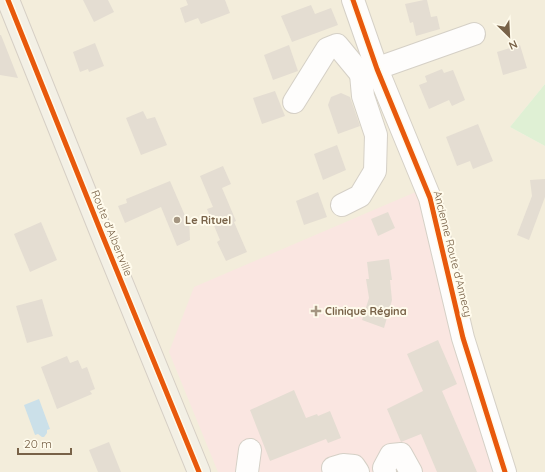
<svg xmlns="http://www.w3.org/2000/svg" width="545" height="472" font-family="Quicksand,sans-serif">
<style>
.residential{fill:#f3eddb}
.medical{fill:#fae6e1}
.green{fill:#dff0d4}
.water{fill:#cbe0e9}
.building{fill:#e4ddd2}
.lines{fill:none;stroke-linecap:round;stroke-linejoin:round}
.minor-casing{stroke:#d5d0c6;stroke-width:24}
.major-casing{stroke:#d6cfc5;stroke-width:24}
.minor{stroke:#fefdfc;stroke-width:22}
.major{stroke:#f3f0e5;stroke-width:22}
.cycleway-casing{stroke:#fffbec;stroke-width:8}
.cycleway{stroke:#e8590c;stroke-width:5}
.poi-dot{fill:#a49581;stroke:#fffbec;stroke-width:1.5}
.labels{text-anchor:middle;dominant-baseline:central;stroke-width:4;stroke-linejoin:round;paint-order:stroke}
.poi-label{font-size:11px;font-weight:bold;fill:#786248;stroke:#fffbec;text-anchor:start}
.street-label{font-size:11px;fill:#786248;stroke:#fffbec}
</style>
<rect width="100%" height="100%" fill="#f7f4eb"/>
<path class="residential" d="M 0,0 L 545,0 L 545,84 L 510,127 L 545,146 L 545,472 L 0,472 Z"/>
<path class="medical" d="M 418,191 L 494,472 L 218,472 L 169,352 L 194,287 Z"/>
<path class="green" d="M 545,84 L 545,146 L 510,127 Z"/>
<path class="water" d="M 39,399 L 50,429 L 47,430 L 47,433 L 44,437 L 42,437 L 38,434 L 35,435 L 24,405 Z"/>
<g class="building">
<path d="M 83,0 L 108,0 L 114,12 L 94,22 Z"/>
<path d="M 186,0 L 225,0 L 230,13 L 201,24 L 198,18 L 185,23 L 180,8 L 188,5 Z"/>
<path d="M 424,0 L 427,0 L 431,17 L 437,16 L 440,29 L 416,36 L 413,22 L 410,23 L 405,4 Z"/>
<path d="M 311,5 L 315,14 L 331,8 L 338,25 L 292,42 L 281,16 Z"/>
<path d="M 0,35 L 1,35 L 18,78 L 0,75 Z"/>
<path d="M 95,43 L 104,66 L 89,72 L 88,69 L 80,72 L 73,52 Z"/>
<path d="M 289,45 L 298,71 L 273,80 L 264,55 Z"/>
<path d="M 520,45 L 527,68 L 503,75 L 497,52 Z"/>
<path d="M 442,69 L 444,73 L 453,70 L 465,100 L 452,106 L 449,100 L 429,109 L 419,85 L 427,82 L 425,76 Z"/>
<path d="M 275,91 L 285,116 L 262,124 L 253,98 Z"/>
<path d="M 341,93 L 350,97 L 360,126 L 338,134 L 328,105 L 331,97 Z"/>
<path d="M 143,111 L 147,119 L 155,117 L 167,145 L 141,155 L 126,118 Z"/>
<path d="M 478,124 L 493,161 L 473,169 L 470,161 L 457,166 L 446,137 Z"/>
<path d="M 337,145 L 346,170 L 323,180 L 314,154 Z"/>
<path d="M 223,166 L 231,184 L 222,188 L 236,221 L 234,222 L 247,252 L 226,261 L 217,242 L 220,240 L 207,209 L 213,207 L 200,176 Z"/>
<path d="M 545,179 L 545,197 L 529,240 L 517,235 L 532,196 L 530,180 Z"/>
<path d="M 170,181 L 186,218 L 189,217 L 190,240 L 177,246 L 161,207 L 125,223 L 118,206 L 127,203 L 126,199 Z"/>
<path d="M 318,192 L 327,217 L 304,225 L 296,201 Z"/>
<path d="M 388,212 L 395,228 L 378,236 L 371,219 Z"/>
<path d="M 41,222 L 57,260 L 30,272 L 14,234 Z"/>
<path d="M 389,259 L 392,280 L 390,280 L 392,300 L 384,328 L 362,320 L 369,298 L 366,279 L 369,279 L 367,262 Z"/>
<path d="M 42,299 L 53,336 L 27,343 L 16,306 Z"/>
<path d="M 438,340 L 457,384 L 442,391 L 477,472 L 437,472 L 421,434 L 401,442 L 387,409 L 423,391 L 407,354 Z"/>
<path d="M 67,356 L 70,363 L 78,360 L 82,369 L 87,367 L 95,389 L 90,391 L 92,394 L 57,409 L 41,367 Z"/>
<path d="M 294,390 L 306,418 L 317,414 L 318,416 L 330,411 L 341,438 L 328,443 L 326,439 L 270,461 L 250,410 Z"/>
<path d="M 109,442 L 121,472 L 98,472 L 89,450 Z"/>
</g>
<g class="lines">
<defs>
<g id="minor">
<path d="M 353,0 L 377,69 L 430,198 L 463,338 L 505,472"/>
<path d="M 294,102 L 327,49 L 337,45 L 361,74"/>
<path d="M 342,205 L 360,196 L 375,171 L 376,135 L 363,96 L 361,74 L 474,34"/>
<path d="M 247,472 L 250,450"/>
<path d="M 334,472 L 333,468 L 343,465 L 354,466 L 358,472"/>
<path d="M 385,472 L 384,468 L 391,455 L 401,454 L 411,472"/>
</g>
<path id="major" d="M 8,0 L 101,232 L 199,472"/>
</defs>
<use href="#minor" class="minor-casing"/>
<use href="#major" class="major-casing"/>
<use href="#minor" class="minor"/>
<use href="#major" class="major"/>
<defs>
<g id="cycleway">
<path d="M 8,0 L 101,232 L 199,472"/>
<path d="M 353,0 L 377,69 L 430,198 L 463,338 L 505,472"/>
</g>
</defs>
<use href="#cycleway" class="cycleway-casing"/>
<use href="#cycleway" class="cycleway"/>
</g>
<g class="poi-dot">
<circle cx="177" cy="220" r="4"/>
<path d="M314 305h4v4h4v4h-4v4h-4v-4h-4v-4h4z"/>
</g>
<g class="labels">
<g class="poi-label">
<text x="185" y="220">Le Rituel</text>
<text x="325" y="311">Clinique Régina</text>
</g>
<g class="street-label">
<text transform="translate(112 233) rotate(68)">Route d'Albertville</text>
<text transform="translate(453 254) rotate(76)">Ancienne Route d'Annecy</text>
</g>
</g>
<g transform="translate(509 36) rotate(156)" stroke="#fffbec" stroke-width="3" paint-order="stroke">
<path d="M0-3L7 15L0 10L-7 15Z" fill="#786248"/>
<text y="-6" font-size="11" font-weight="bold" text-anchor="middle" fill="#786248">N</text>
</g>
<path d="M18 448v6h53v-6" fill="none" stroke="#786248" stroke-width="2"/>
<text x="24" y="448" font-size="12" fill="#786248" stroke="#fffbec" stroke-width="3" paint-order="stroke">20 m</text>
</svg>
